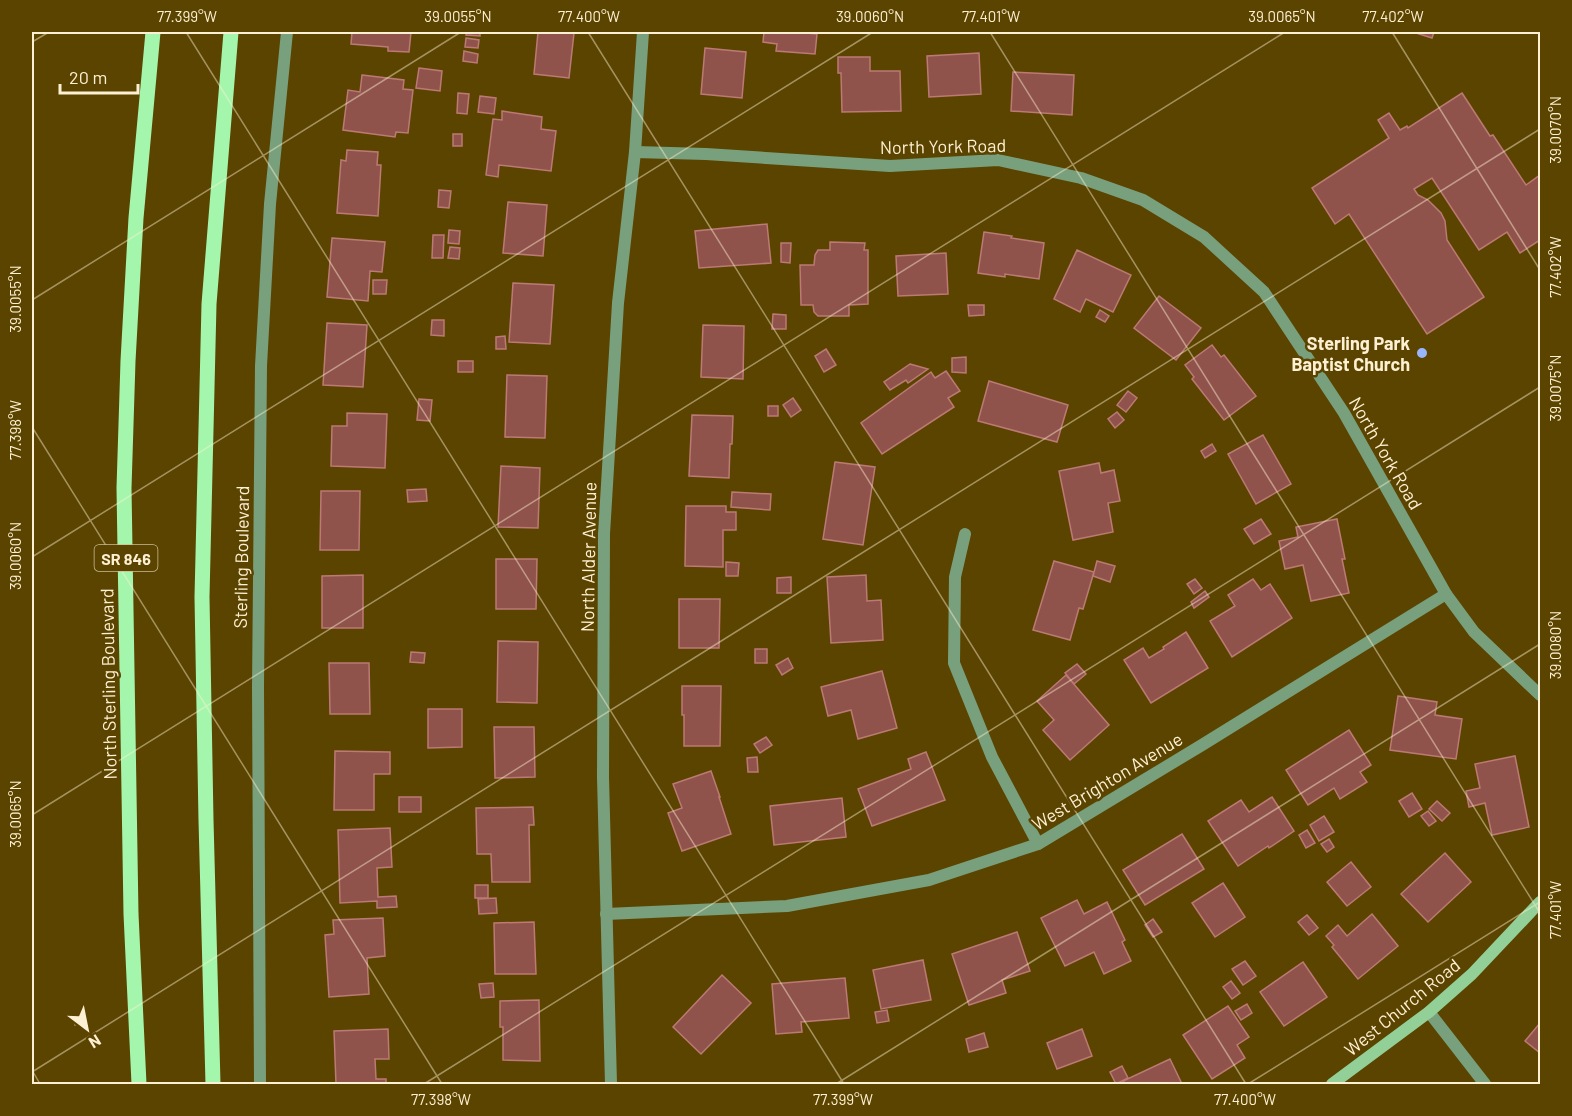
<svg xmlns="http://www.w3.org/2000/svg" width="1572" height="1116" font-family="Barlow,sans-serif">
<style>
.building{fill:#90534c;stroke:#bb7a73;stroke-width:1.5}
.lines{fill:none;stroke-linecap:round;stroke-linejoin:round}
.street{stroke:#79a07c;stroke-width:12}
.secondary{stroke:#92d098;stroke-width:12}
.primary{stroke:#a5f6ad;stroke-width:15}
.ticks{fill:none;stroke:#fef1d3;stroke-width:1.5;stroke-opacity:0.45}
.poi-dot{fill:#98b5fd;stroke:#5b4400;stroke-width:2}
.labels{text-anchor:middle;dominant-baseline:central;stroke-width:5;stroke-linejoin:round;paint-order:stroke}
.shield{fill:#5b4400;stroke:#cdbd94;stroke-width:1.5}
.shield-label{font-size:16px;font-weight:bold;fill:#fef1d3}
.street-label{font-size:18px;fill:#fef1d3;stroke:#5b4400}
.poi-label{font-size:18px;font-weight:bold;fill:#fef1d3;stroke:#5b4400;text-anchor:end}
.neatline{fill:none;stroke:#fef1d3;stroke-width:2}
.ticks-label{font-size:15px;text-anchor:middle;fill:#fef1d3}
</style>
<rect width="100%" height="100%" fill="#5b4400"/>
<g class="building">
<path d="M 352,32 L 411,32 L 409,52 L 388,51 L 388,47 L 351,44 Z"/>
<path d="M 467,32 L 480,32 L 480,36 L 466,35 Z"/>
<path d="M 538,32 L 574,33 L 569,78 L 534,74 Z"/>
<path d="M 764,32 L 778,33 L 778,32 L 795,32 L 817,34 L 815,54 L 776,51 L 777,44 L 763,42 Z"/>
<path d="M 1413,32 L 1434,32 L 1432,38 Z"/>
<path d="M 466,38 L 479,40 L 478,48 L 465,47 Z"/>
<path d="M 705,48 L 746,52 L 742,98 L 701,94 Z"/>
<path d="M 464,51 L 478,54 L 477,63 L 463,61 Z"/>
<path d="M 979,53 L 981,94 L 929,97 L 927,56 Z"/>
<path d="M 838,57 L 870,57 L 870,71 L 900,71 L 901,111 L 842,112 L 841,73 L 838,73 Z"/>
<path d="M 419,68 L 442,71 L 440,91 L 416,88 Z"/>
<path d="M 1013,72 L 1074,75 L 1072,115 L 1011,111 Z"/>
<path d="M 362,75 L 404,80 L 403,89 L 413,90 L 408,133 L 396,132 L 395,137 L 343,130 L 348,90 L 360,92 Z"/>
<path d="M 458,93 L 469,94 L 467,114 L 457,113 Z"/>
<path d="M 1462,93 L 1490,136 L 1493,135 L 1526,185 L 1540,175 L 1540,240 L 1520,253 L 1507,232 L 1479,250 L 1432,178 L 1414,189 L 1418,195 L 1428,200 L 1441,213 L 1445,221 L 1447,240 L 1484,297 L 1427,334 L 1349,214 L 1335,224 L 1312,188 L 1389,138 L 1378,120 L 1389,113 L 1400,130 L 1407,126 L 1408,128 Z"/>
<path d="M 480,96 L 496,98 L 494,114 L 478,112 Z"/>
<path d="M 502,111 L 542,117 L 541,129 L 556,131 L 551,171 L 499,165 L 498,177 L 486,175 L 493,119 L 502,120 Z"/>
<rect x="453" y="134" width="9" height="12"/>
<path d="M 347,150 L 378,152 L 377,165 L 381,165 L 378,216 L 337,213 L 341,160 L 346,161 Z"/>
<path d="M 439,190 L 451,191 L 449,208 L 438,207 Z"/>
<path d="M 508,202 L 547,205 L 543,256 L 503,253 Z"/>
<path d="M 767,224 L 771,263 L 699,268 L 695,231 Z"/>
<path d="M 449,230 L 460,231 L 459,244 L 448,243 Z"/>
<path d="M 984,232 L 1012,236 L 1011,238 L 1044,243 L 1039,279 L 1005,274 L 1005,277 L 978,273 Z"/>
<path d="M 433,235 L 444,235 L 443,258 L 432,258 Z"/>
<path d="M 332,238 L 385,242 L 382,272 L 370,271 L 368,301 L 327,297 Z"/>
<path d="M 830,242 L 865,243 L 864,250 L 868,250 L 868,304 L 849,305 L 849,316 L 818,316 L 814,312 L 813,305 L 801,305 L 800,265 L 814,265 L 815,255 L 818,250 L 830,250 Z"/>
<path d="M 781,243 L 791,243 L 790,263 L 781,262 Z"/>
<path d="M 450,247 L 460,248 L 459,259 L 448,258 Z"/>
<path d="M 1077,250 L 1131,275 L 1113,312 L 1086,299 L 1080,312 L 1054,299 Z"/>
<path d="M 946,253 L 948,294 L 898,296 L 896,256 Z"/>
<path d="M 373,280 L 387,280 L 386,294 L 373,294 Z"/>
<path d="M 513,283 L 554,285 L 550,344 L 509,342 Z"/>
<path d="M 1159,296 L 1201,328 L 1176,360 L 1134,328 Z"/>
<path d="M 968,305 L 984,305 L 984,315 L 969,316 Z"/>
<path d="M 1100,310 L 1109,316 L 1105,322 L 1096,317 Z"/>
<path d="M 773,314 L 786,315 L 786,329 L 772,329 Z"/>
<path d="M 432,320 L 444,320 L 444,336 L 431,335 Z"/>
<path d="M 327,323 L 367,325 L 363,387 L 323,385 Z"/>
<path d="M 703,325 L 744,326 L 743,379 L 701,377 Z"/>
<path d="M 505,336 L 506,349 L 496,349 L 496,337 Z"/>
<path d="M 1212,345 L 1221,357 L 1224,355 L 1256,396 L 1224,420 L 1192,379 L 1194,377 L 1185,365 Z"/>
<path d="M 826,349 L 836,365 L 824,372 L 815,356 Z"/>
<path d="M 966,357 L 966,373 L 952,372 L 952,358 Z"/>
<rect x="458" y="361" width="15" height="11"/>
<path d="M 910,364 L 928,369 L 908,383 L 906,380 L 890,390 L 884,382 Z"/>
<path d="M 946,371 L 960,391 L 948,398 L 954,407 L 882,454 L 861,423 L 931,372 L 935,378 Z"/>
<path d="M 507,375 L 547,376 L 545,438 L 505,437 Z"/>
<path d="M 989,381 L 1068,405 L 1057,442 L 978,421 Z"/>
<path d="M 1128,391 L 1137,398 L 1126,412 L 1117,405 Z"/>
<path d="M 793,398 L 801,410 L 791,417 L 783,405 Z"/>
<path d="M 419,399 L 432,400 L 430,421 L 417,420 Z"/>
<rect x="768" y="406" width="10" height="10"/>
<path d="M 1117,412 L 1124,420 L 1115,428 L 1108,419 Z"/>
<path d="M 347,413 L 387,414 L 385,468 L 331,466 L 332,426 L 347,426 Z"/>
<path d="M 692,415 L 733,416 L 732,444 L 730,444 L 729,478 L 689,476 Z"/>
<path d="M 1263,435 L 1291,484 L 1256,504 L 1228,454 Z"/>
<path d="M 1212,444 L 1216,451 L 1205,458 L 1201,451 Z"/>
<path d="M 835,462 L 875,467 L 863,545 L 823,539 Z"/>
<path d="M 1099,463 L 1101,473 L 1114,470 L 1120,501 L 1108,503 L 1113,532 L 1073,540 L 1059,471 Z"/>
<path d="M 501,466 L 540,468 L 538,528 L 498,527 Z"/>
<path d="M 426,489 L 427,501 L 408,502 L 407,490 Z"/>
<path d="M 321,491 L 360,491 L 359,550 L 320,550 Z"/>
<path d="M 732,492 L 771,494 L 770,510 L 731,507 Z"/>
<path d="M 686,506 L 726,506 L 726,512 L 736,512 L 736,530 L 723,530 L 723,567 L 685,566 Z"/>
<path d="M 1261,519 L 1271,534 L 1254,544 L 1244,529 Z"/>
<path d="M 1337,519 L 1345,559 L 1342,559 L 1349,593 L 1311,601 L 1303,565 L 1285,569 L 1279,541 L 1298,537 L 1296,527 Z"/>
<path d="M 496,559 L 537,559 L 536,609 L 496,609 Z"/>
<path d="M 1054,561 L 1094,572 L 1083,609 L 1079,608 L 1070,640 L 1033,630 Z"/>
<path d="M 1097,561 L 1115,566 L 1110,582 L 1093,576 Z"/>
<path d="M 726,562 L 739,563 L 738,576 L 726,576 Z"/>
<path d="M 363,575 L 363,628 L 322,628 L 322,576 Z"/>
<path d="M 866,575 L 867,601 L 881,600 L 883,640 L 831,643 L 827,577 Z"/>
<path d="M 791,577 L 791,593 L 777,593 L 777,578 Z"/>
<path d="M 1195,579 L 1202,588 L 1194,594 L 1187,584 Z"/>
<path d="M 1253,579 L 1261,590 L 1270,584 L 1292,618 L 1232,657 L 1210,621 L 1235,606 L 1228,595 Z"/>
<path d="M 1205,591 L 1209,597 L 1194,608 L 1191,602 Z"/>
<path d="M 679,599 L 720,599 L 719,648 L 679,648 Z"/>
<path d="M 1186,632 L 1208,668 L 1151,703 L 1124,660 L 1143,648 L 1149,658 L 1164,649 L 1163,647 Z"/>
<path d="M 498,641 L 538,642 L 537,703 L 497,702 Z"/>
<rect x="755" y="649" width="12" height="14"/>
<path d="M 411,652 L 425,653 L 424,663 L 410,662 Z"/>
<path d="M 788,658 L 793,668 L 782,675 L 776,665 Z"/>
<path d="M 329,663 L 369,663 L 370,714 L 330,714 Z"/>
<path d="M 1077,664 L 1086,674 L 1074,684 L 1065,673 Z"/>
<path d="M 882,671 L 897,728 L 858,739 L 851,710 L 828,716 L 821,687 Z"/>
<path d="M 1066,675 L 1109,725 L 1070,760 L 1043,730 L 1054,720 L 1037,701 Z"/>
<path d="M 682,686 L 721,686 L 720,746 L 684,746 L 684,715 L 682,715 Z"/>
<path d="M 1398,696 L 1437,702 L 1435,715 L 1462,719 L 1456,759 L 1390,750 Z"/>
<path d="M 428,709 L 462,709 L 462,747 L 428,748 Z"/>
<path d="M 494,727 L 534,727 L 535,777 L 495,778 Z"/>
<path d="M 1349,730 L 1371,765 L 1360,772 L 1367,782 L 1340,799 L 1334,788 L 1308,805 L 1286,770 Z"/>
<path d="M 766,737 L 772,745 L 760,753 L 754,744 Z"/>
<path d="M 335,751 L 390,752 L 390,774 L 374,774 L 374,810 L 334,810 Z"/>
<path d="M 926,752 L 945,800 L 872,826 L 858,789 L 911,769 L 908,759 Z"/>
<path d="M 1515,756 L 1529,827 L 1492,835 L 1485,803 L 1469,807 L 1466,791 L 1480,788 L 1475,764 Z"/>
<path d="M 757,757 L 758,772 L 748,772 L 747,758 Z"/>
<path d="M 711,771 L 720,797 L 719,797 L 731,834 L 682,851 L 668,813 L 682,808 L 673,784 Z"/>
<path d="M 1412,793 L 1422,809 L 1409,817 L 1399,801 Z"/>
<rect x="399" y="797" width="22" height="15"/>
<path d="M 1272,797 L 1294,831 L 1269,848 L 1268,846 L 1238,866 L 1208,821 L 1241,800 L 1249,812 Z"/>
<path d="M 842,798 L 846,837 L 774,845 L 770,806 Z"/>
<path d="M 1437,801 L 1450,813 L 1442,821 L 1429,809 Z"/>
<path d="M 533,807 L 534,825 L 529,825 L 530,882 L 492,882 L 491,854 L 477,854 L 476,808 Z"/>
<path d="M 1428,811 L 1436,821 L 1429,826 L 1421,816 Z"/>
<path d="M 1324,816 L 1334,832 L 1319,841 L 1310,825 Z"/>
<path d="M 390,828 L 392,867 L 377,868 L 378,897 L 396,896 L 397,907 L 377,908 L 377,901 L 340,903 L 338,830 Z"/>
<path d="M 1307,830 L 1315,843 L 1306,848 L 1299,835 Z"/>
<path d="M 1182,834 L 1204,869 L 1145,905 L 1123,870 Z"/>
<path d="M 1329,839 L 1334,847 L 1327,852 L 1321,844 Z"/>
<path d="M 1445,853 L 1471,882 L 1428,922 L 1401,894 Z"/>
<path d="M 1351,862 L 1371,887 L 1347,906 L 1327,882 Z"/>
<path d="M 1223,883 L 1245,917 L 1215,937 L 1192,903 Z"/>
<rect x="475" y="885" width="13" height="13"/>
<path d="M 496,898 L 497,913 L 479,914 L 478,899 Z"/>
<path d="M 1077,900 L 1084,914 L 1107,902 L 1125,940 L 1122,942 L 1131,961 L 1104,974 L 1094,952 L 1065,966 L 1041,918 Z"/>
<path d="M 1372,914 L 1398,946 L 1358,979 L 1332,947 L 1334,945 L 1326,936 L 1338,925 L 1347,936 Z"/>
<path d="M 1307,915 L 1318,928 L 1309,935 L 1298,922 Z"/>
<path d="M 383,918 L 385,956 L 367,958 L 369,994 L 329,997 L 325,935 L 334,934 L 333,920 Z"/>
<path d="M 1153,919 L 1162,932 L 1153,937 L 1145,925 Z"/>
<path d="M 534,922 L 536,974 L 495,974 L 494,923 Z"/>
<path d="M 1017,932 L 1030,971 L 1002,980 L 1006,993 L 969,1005 L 952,954 Z"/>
<path d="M 923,960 L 931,1000 L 881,1009 L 873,970 Z"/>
<path d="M 1245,961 L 1256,976 L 1243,985 L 1232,969 Z"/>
<path d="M 1303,962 L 1327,997 L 1284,1026 L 1260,992 Z"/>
<path d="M 722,975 L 751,1003 L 701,1054 L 673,1027 Z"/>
<path d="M 845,978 L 849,1018 L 801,1022 L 802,1032 L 776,1034 L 772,984 Z"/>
<path d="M 1231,981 L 1240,993 L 1232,999 L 1223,987 Z"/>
<path d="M 493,983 L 494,997 L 481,998 L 479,984 Z"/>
<path d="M 539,1000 L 540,1061 L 503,1060 L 503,1027 L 500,1027 L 500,1001 Z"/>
<path d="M 1247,1004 L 1252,1013 L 1241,1020 L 1235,1011 Z"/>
<path d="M 1228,1006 L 1249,1037 L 1237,1045 L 1245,1058 L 1212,1079 L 1183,1035 Z"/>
<path d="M 887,1010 L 889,1021 L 877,1023 L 875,1012 Z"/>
<path d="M 80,1015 L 82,1023 L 75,1025 L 73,1016 Z"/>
<path d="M 1540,1023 L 1540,1053 L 1525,1041 Z"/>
<path d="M 388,1029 L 389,1059 L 375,1059 L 376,1079 L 386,1079 L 386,1084 L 336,1084 L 334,1031 Z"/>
<path d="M 1082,1029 L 1092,1056 L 1057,1069 L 1047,1043 Z"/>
<path d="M 984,1033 L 988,1047 L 969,1052 L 966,1039 Z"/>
<path d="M 1170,1059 L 1182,1084 L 1125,1084 L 1123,1081 Z"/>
<path d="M 1122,1066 L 1128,1078 L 1116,1084 L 1110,1072 Z"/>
</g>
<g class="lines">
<g class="street">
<path d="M 635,152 L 706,154 L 890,166 L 998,160 L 1081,178 L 1143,200 L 1204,237 L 1264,292 L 1344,413 L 1446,594 L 1474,632 L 1540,695"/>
<path d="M 965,534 L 955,577 L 954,663 L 992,757 L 1038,844"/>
<path d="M 606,914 L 787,906 L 929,880 L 1038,844 L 1202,745 L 1446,594"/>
<path d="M 1429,1012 L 1485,1084"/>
<path d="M 260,1084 L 258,687 L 261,366 L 270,204 L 287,32"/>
<path d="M 611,1084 L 603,777 L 604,534 L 618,303 L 635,152 L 643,32"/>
</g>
<path class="secondary" d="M 1332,1084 L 1429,1012 L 1472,974 L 1540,902"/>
<g class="primary">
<path d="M 139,1084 L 131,914 L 124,488 L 128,361 L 136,218 L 153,32"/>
<path d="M 213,1084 L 206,820 L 202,597 L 209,304 L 231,32"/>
</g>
</g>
<path class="ticks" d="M 186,32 L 844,1084M 588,32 L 1246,1084M 990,32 L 1540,913M 1392,32 L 1540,270M 32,42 L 49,32M 32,300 L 461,32M 32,427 L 442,1084M 32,557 L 873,32M 32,815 L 1285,32M 32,1070 L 40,1084M 32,1072 L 1540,129M 424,1084 L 1540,387M 836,1084 L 1540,644M 1248,1084 L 1540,902"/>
<circle class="poi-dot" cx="1422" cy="353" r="6"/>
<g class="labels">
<rect class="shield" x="94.5" y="545" width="63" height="26" rx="4.5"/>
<g class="shield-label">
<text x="126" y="558">SR 846</text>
</g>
<g class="street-label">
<text transform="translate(943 146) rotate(-1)">North York Road</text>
<text transform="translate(1386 453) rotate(60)">North York Road</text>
<text transform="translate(241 557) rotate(-89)">Sterling Boulevard</text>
<text transform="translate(588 557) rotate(-89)">North Alder Avenue</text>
<text transform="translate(108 684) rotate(-91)">North Sterling Boulevard</text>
<text transform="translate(1107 781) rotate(-31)">West Brighton Avenue</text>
<text transform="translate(1402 1007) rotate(-39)">West Church Road</text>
</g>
<g class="poi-label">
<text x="1410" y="343">Sterling Park<tspan x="1410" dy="21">Baptist Church</tspan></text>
</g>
</g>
<rect width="1572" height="1116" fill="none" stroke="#5b4400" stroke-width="66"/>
<g transform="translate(87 1029) rotate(148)" stroke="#5b4400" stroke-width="4.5" paint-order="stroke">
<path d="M0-4.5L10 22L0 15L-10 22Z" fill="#fef1d3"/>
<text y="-9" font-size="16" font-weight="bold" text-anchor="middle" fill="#fef1d3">N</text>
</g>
<path d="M60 84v9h78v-9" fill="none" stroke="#fef1d3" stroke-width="3"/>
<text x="69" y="84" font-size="18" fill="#fef1d3" stroke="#5b4400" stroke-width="4.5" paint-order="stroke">20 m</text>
<rect x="33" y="33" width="1506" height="1050" class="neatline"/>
<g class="ticks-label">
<text x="187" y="22">77.399°W</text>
<text x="458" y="22">39.0055°N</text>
<text x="589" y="22">77.400°W</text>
<text x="870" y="22">39.0060°N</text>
<text x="991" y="22">77.401°W</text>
<text x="1282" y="22">39.0065°N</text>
<text x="1393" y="22">77.402°W</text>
<text transform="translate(1556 130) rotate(-90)" y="5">39.0070°N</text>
<text transform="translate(1556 267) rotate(-90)" y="5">77.402°W</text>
<text transform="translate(16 299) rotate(-90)" y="5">39.0055°N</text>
<text transform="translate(1556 388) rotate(-90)" y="5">39.0075°N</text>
<text transform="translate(16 430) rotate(-90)" y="5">77.398°W</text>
<text transform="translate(16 556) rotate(-90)" y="5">39.0060°N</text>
<text transform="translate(1556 645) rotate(-90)" y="5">39.0080°N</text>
<text transform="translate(16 814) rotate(-90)" y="5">39.0065°N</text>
<text transform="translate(1556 910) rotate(-90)" y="5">77.401°W</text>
<text x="441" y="1105">77.398°W</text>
<text x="843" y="1105">77.399°W</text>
<text x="1245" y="1105">77.400°W</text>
</g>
</svg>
